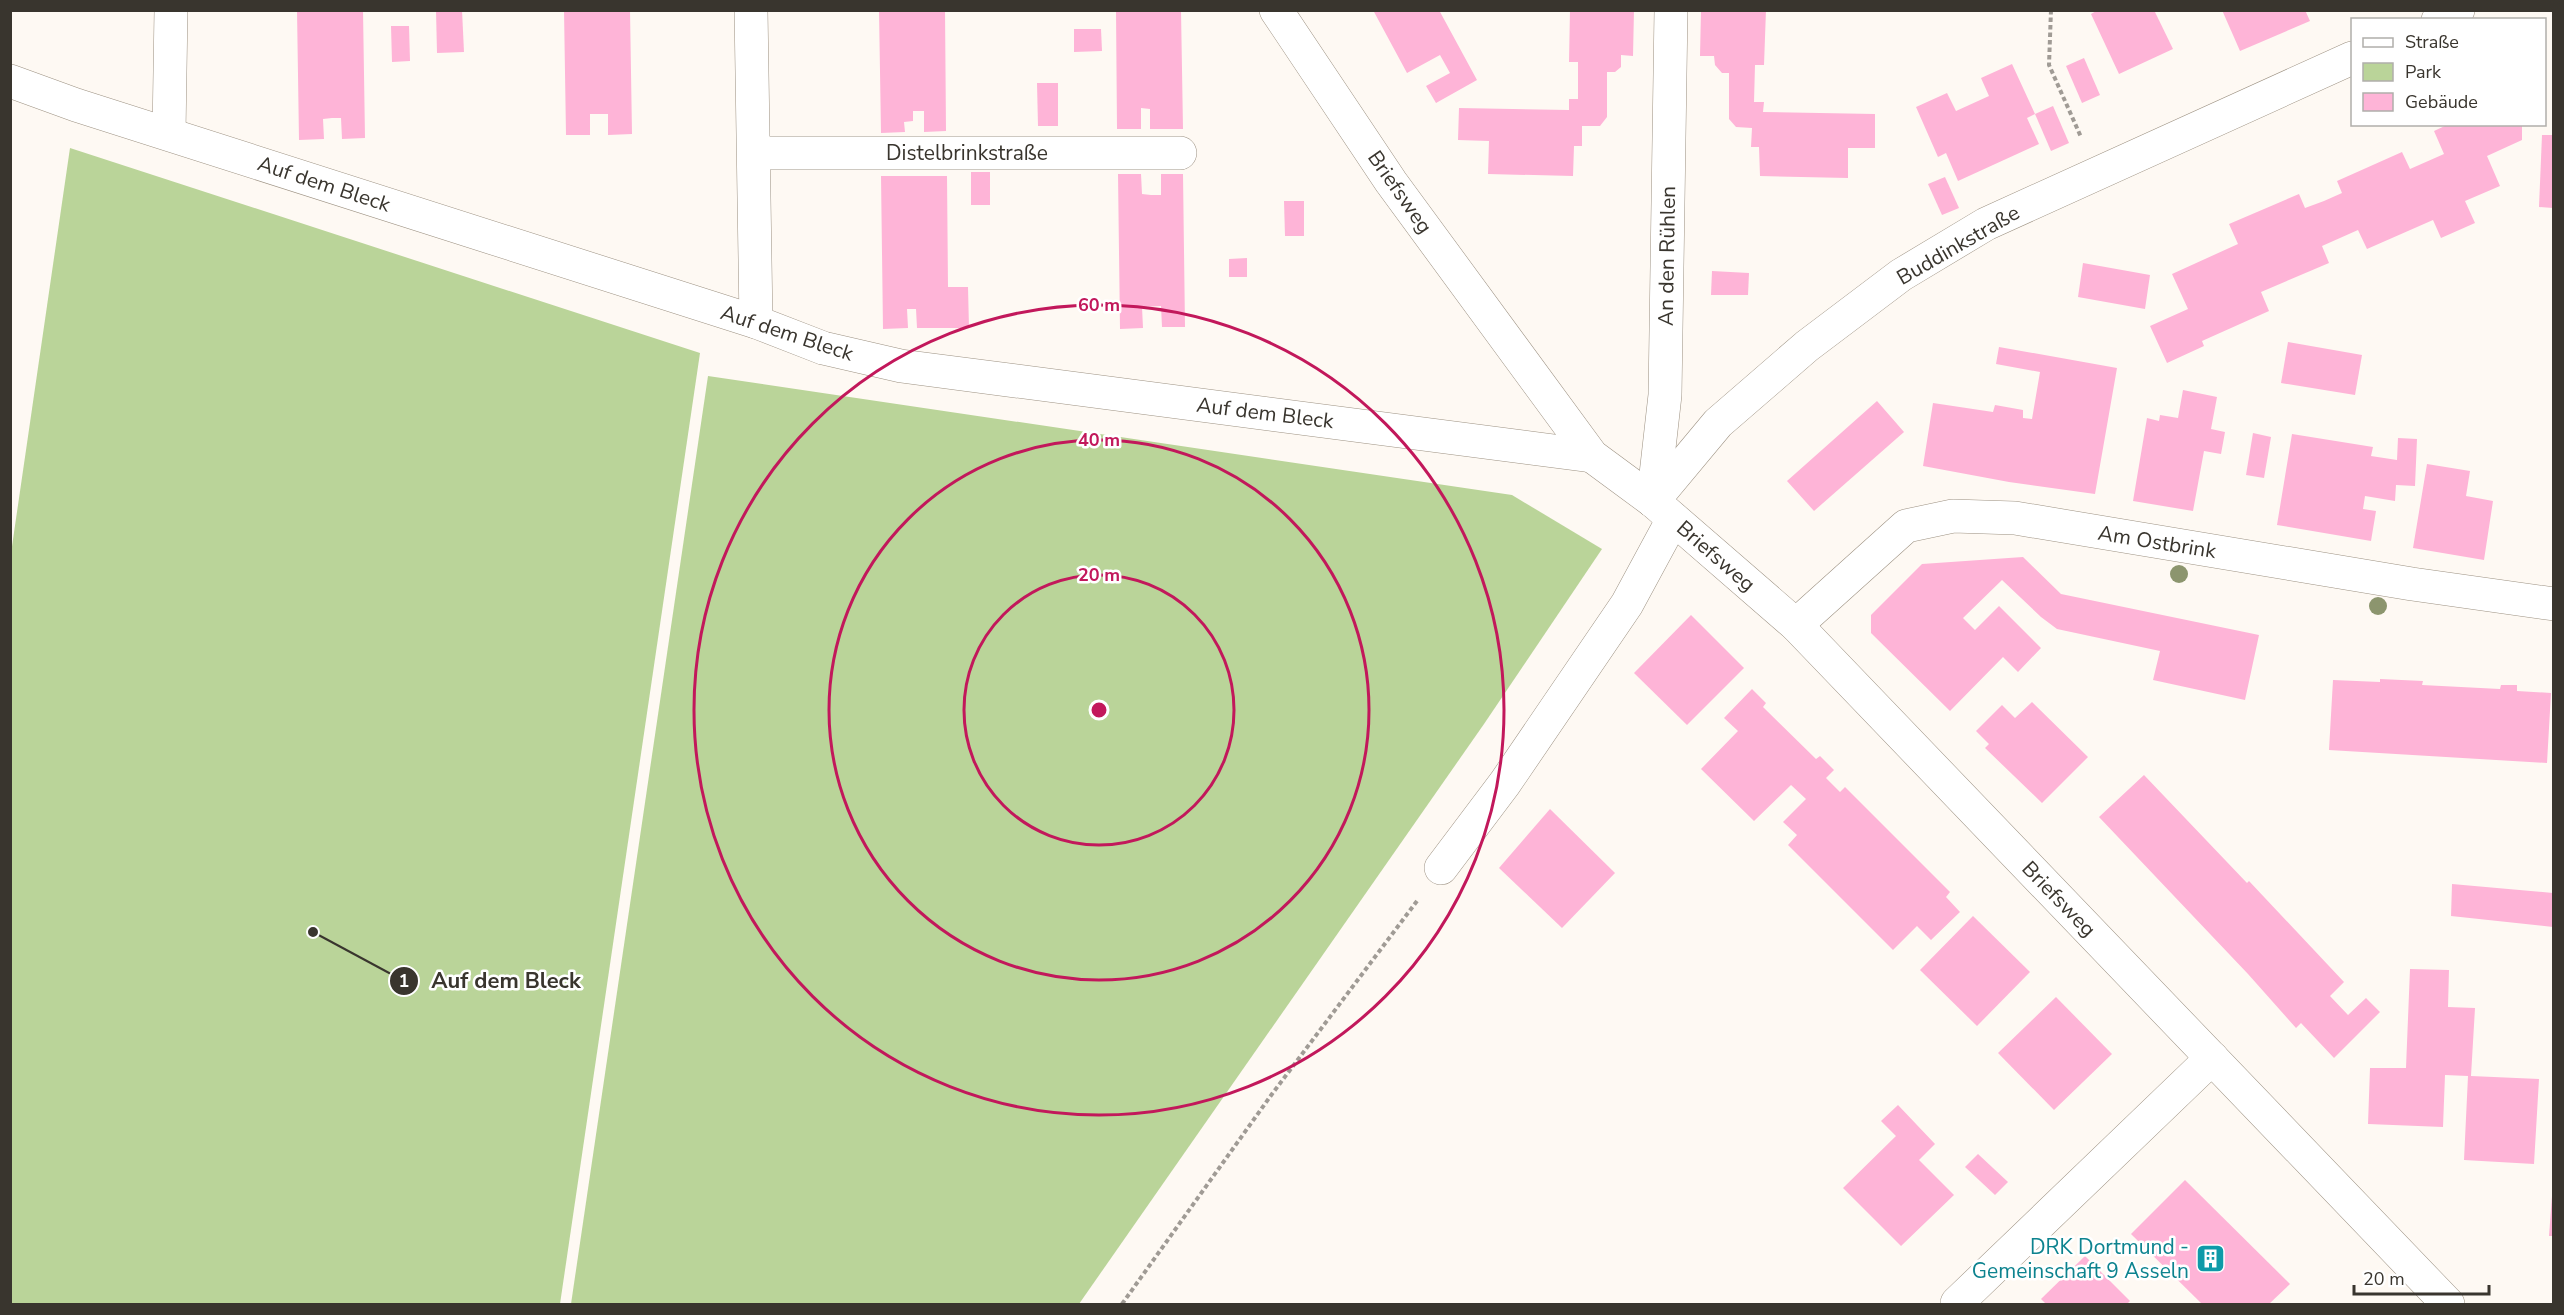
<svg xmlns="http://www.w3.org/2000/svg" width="2564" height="1315" font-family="'Nunito Sans',sans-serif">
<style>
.green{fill:#bad499}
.building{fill:#feb4d7}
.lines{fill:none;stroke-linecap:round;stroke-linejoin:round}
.minor-casing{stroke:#9d9283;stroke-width:34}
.path{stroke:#a09b95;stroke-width:4;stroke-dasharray:4.5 3;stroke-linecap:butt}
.minor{stroke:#fff;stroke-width:33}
.tree{fill:#8c956e}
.ring{fill:none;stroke:#c2185b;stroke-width:3}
.labels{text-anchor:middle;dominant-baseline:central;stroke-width:5;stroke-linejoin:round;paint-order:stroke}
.street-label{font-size:21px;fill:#39352e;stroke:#fff}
.culture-label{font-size:21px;fill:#0d838f;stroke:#fff;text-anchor:end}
.centre{fill:#c2185b;stroke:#fff;stroke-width:3}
.ring-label{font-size:18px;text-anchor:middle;font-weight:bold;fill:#c2185b;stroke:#fff;stroke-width:5;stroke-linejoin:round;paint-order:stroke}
.leader{fill:none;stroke:#39352e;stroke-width:2}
.callout-dot{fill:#39352e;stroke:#fff;stroke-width:2}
.mark-label{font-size:18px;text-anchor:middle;font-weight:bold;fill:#fff}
.callout-label{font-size:22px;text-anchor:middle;font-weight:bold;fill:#39352e;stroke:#fff;stroke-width:5;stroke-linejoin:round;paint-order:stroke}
</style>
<rect width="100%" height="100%" fill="#fef9f3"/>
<g class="green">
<path d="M 70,148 L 700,353 L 560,1304 L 11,1304 L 10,560 Z"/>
<path d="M 708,376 L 1512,495 L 1602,549 L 1484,724 L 1079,1304 L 571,1304 Z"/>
</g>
<g class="building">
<path d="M 297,10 L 363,10 L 365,138 L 342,139 L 341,118 L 332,118 L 323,119 L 324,139 L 299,140 Z"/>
<path d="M 436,10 L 462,10 L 464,52 L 437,53 Z"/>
<path d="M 564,10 L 630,10 L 632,134 L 608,135 L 608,114 L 590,114 L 590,135 L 566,135 Z"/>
<path d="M 879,10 L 945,10 L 946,131 L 924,132 L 924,111 L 913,111 L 913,121 L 904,122 L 905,132 L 881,133 Z"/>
<path d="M 1116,10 L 1181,10 L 1183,129 L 1150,129 L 1150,109 L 1141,108 L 1141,129 L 1117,129 Z"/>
<path d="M 1373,10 L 1439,10 L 1477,80 L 1436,103 L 1426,86 L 1450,73 L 1440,55 L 1407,73 Z"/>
<path d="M 1570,10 L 1634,10 L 1633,56 L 1621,55 L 1621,67 L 1615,72 L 1607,72 L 1607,117 L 1600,126 L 1582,126 L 1582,146 L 1574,146 L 1573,176 L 1488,174 L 1489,141 L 1458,140 L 1459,108 L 1569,110 L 1569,99 L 1578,99 L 1578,62 L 1569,62 Z"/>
<path d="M 1701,10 L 1766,10 L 1764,65 L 1755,65 L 1754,102 L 1764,102 L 1763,112 L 1875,114 L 1875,148 L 1848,148 L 1848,178 L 1760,176 L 1759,147 L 1751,147 L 1752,128 L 1736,127 L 1729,119 L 1729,73 L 1722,73 L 1715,65 L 1714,56 L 1700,56 Z"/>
<path d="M 2098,10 L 2154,10 L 2173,49 L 2119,74 L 2091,14 Z"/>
<path d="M 2222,10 L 2305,10 L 2310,21 L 2240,51 Z"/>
<path d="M 391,26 L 409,26 L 410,61 L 392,62 Z"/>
<path d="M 1074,29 L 1101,29 L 1102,51 L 1074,52 Z"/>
<path d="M 2084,58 L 2100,95 L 2082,103 L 2066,66 Z"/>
<path d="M 2012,64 L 2035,114 L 2027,118 L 2039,144 L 1958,181 L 1946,153 L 1938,157 L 1916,107 L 1947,93 L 1956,111 L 1989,96 L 1981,78 Z"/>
<path d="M 1037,83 L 1058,83 L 1058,126 L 1038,126 Z"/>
<path d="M 2053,106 L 2069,143 L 2051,151 L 2035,114 Z"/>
<path d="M 2449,124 L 2522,124 L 2522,140 L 2487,156 L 2500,186 L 2465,201 L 2475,223 L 2441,238 L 2433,220 L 2367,249 L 2358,230 L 2322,246 L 2329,263 L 2261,292 L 2269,311 L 2202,341 L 2204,346 L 2167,363 L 2150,326 L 2188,309 L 2172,274 L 2238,244 L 2229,224 L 2299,194 L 2305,208 L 2324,201 L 2342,193 L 2337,181 L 2402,152 L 2410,169 L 2444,154 L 2434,131 Z"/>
<path d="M 2542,135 L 2553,135 L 2553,208 L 2539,207 Z"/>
<rect x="971" y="172" width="19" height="33"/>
<path d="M 1118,174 L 1141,174 L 1142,194 L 1151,195 L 1161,195 L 1161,174 L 1183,174 L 1185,327 L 1162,327 L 1161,306 L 1142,307 L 1143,328 L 1120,329 Z"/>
<path d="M 881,176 L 947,176 L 948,287 L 968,287 L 969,328 L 917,328 L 916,309 L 907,309 L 908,328 L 883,329 Z"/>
<path d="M 1945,177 L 1959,208 L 1942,215 L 1928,184 Z"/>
<path d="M 1284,201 L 1304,201 L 1304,236 L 1285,236 Z"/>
<path d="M 1247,258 L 1247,277 L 1229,277 L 1229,259 Z"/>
<path d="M 2083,263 L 2150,275 L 2145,309 L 2078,297 Z"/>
<path d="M 1712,271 L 1749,273 L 1748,295 L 1711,295 Z"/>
<path d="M 2288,342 L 2362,355 L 2355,395 L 2281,383 Z"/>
<path d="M 1999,347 L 2117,368 L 2095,494 L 2009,482 L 1923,466 L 1933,403 L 1993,412 L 1995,405 L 2023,410 L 2023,418 L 2032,419 L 2040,372 L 1996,364 Z"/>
<path d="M 2183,390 L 2217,397 L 2211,429 L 2225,432 L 2221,454 L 2204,451 L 2193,511 L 2133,501 L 2147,418 L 2159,421 L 2160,415 L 2178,418 Z"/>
<path d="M 1877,401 L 1904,432 L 1814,511 L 1787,481 Z"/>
<path d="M 2253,433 L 2271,437 L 2264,478 L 2246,475 Z"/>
<path d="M 2292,434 L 2373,447 L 2371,456 L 2397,460 L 2398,438 L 2417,439 L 2415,486 L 2396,485 L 2395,501 L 2365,496 L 2363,509 L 2376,511 L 2371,541 L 2277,525 Z"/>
<path d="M 2427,464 L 2470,471 L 2466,496 L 2493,501 L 2484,560 L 2413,548 Z"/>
<path d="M 2023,557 L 2061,594 L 2259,635 L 2245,700 L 2153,680 L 2160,651 L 2057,629 L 2041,617 L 2002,580 L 1963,618 L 1975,630 L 1999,606 L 2041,648 L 2018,672 L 2003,657 L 1950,711 L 1871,633 L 1871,615 L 1922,564 Z"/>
<path d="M 1691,615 L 1744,668 L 1687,725 L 1634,673 Z"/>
<path d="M 2380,679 L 2423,681 L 2422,685 L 2500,689 L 2501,685 L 2517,685 L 2517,691 L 2551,693 L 2547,763 L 2329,750 L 2333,680 L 2380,682 Z"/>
<path d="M 1752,689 L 1766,703 L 1763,707 L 1816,759 L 1820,756 L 1834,770 L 1826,778 L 1840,792 L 1845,787 L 1950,892 L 1946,897 L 1960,912 L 1931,940 L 1917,926 L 1893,950 L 1788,845 L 1797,835 L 1783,822 L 1806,799 L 1791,785 L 1754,821 L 1701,769 L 1738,731 L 1724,718 Z"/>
<path d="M 2032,702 L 2088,757 L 2042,803 L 1985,748 L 1989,744 L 1976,731 L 2002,705 L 2015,718 Z"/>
<path d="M 2144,775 L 2247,883 L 2249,881 L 2344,982 L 2330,996 L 2348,1015 L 2366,998 L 2380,1012 L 2334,1058 L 2301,1023 L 2296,1028 L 2248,974 L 2099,817 Z"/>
<path d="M 1550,809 L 1615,873 L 1562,928 L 1499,868 Z"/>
<path d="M 2452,884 L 2553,893 L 2553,927 L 2451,916 Z"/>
<path d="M 1973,916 L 2030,972 L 1977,1026 L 1920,970 Z"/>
<path d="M 2410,969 L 2449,970 L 2448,1007 L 2475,1008 L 2471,1076 L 2539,1079 L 2534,1164 L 2464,1160 L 2468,1076 L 2445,1075 L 2443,1127 L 2368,1124 L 2370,1068 L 2406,1068 Z"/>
<path d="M 2056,997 L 2112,1054 L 2054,1110 L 1998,1053 Z"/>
<path d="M 1898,1105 L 1935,1144 L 1919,1160 L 1954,1195 L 1901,1246 L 1843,1188 L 1896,1136 L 1881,1121 Z"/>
<path d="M 1978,1154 L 2008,1182 L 1995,1195 L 1965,1167 Z"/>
<path d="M 2185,1180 L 2290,1284 L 2269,1304 L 2202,1304 L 2131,1234 Z"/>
<path d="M 2552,1196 L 2553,1196 L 2553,1236 L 2549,1236 Z"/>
<path d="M 2085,1256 L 2130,1301 L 2127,1304 L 2046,1304 L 2041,1299 Z"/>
</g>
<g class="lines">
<defs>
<g id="minor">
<path d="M 751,10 L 756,322"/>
<path d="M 1276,10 L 1391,182 L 1592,456 L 1653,501 L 1796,625 L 2448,1304"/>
<path d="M 2438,20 L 2458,10"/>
<path d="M 10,81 L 76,105 L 756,322 L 823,348 L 901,366 L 1592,456"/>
<path d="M 169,133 L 171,10"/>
<path d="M 754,153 L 1180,153"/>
<path d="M 1653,501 L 1718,423 L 1807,346 L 1901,275 L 1986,224 L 2352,58"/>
<path d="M 1653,501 L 1665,395 L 1671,10"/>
<path d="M 1796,625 L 1906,526 L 1953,516 L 2015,518 L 2412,584 L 2554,604"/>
<path d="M 1441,868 L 1505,783 L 1627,604 L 1673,519"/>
<path d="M 1957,1303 L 2212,1058"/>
</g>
</defs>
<use href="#minor" class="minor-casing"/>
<g class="path">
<path d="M 2051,10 L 2049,65 L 2081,137"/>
<path d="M 1122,1304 L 1272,1094 L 1417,901"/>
</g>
<use href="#minor" class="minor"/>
</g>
<g class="tree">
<circle cx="2179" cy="574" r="9"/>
<circle cx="2378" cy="606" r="9"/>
</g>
<g class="ring">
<circle cx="1099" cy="710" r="135"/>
<circle cx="1099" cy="710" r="270"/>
<circle cx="1099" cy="710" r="405"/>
</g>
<defs>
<symbol id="building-square" viewBox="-11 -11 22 22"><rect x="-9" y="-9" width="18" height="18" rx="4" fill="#0f9aa8" stroke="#fff"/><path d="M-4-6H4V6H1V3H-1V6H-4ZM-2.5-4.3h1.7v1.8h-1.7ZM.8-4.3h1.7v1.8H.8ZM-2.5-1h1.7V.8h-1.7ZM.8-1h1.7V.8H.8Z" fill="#fff"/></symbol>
</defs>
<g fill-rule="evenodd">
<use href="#building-square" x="2194" y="1242" width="33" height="33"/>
</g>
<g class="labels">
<g class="street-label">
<text x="967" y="153">Distelbrinkstraße</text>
<text transform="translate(324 184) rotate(18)">Auf dem Bleck</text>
<text transform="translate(1400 192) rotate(55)">Briefsweg</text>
<text transform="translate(1958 245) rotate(-30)">Buddinkstraße</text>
<text transform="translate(1667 256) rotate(-89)">An den Rühlen</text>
<text transform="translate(787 333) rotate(18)">Auf dem Bleck</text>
<text transform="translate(1265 413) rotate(7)">Auf dem Bleck</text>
<text transform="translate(2157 542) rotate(9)">Am Ostbrink</text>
<text transform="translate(1716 556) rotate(41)">Briefsweg</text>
<text transform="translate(2059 899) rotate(46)">Briefsweg</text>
</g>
<g class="culture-label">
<text x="2189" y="1247">DRK Dortmund -<tspan x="2189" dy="24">Gemeinschaft 9 Asseln</tspan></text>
</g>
</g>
<circle cx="1099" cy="710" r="9" class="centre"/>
<g class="ring-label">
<text x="1099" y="311">60 m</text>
<text x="1099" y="446">40 m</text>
<text x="1099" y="581">20 m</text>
</g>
<path class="leader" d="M313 932L404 981"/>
<g class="callout-dot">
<circle cx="313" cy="932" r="6"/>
<circle cx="404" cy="981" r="15"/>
</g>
<g class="mark-label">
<text x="404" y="987">1</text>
</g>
<g class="callout-label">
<text x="506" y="988">Auf dem Bleck</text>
</g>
<rect width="2564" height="1315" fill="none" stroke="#39352e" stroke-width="24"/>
<rect x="2351" y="18" width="195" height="108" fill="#ffffff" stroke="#b0aeab" stroke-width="1.5"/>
<rect x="2363" y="38" width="30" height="9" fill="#ffffff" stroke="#b0aeab" stroke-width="1.5"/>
<text x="2405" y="48" font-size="18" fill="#39352e">Straße</text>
<rect x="2363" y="63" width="30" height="18" fill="#bad499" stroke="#b0aeab" stroke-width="1.5"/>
<text x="2405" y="78" font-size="18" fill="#39352e">Park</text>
<rect x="2363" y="93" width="30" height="18" fill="#feb4d7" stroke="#b0aeab" stroke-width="1.5"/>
<text x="2405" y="108" font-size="18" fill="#39352e">Gebäude</text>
<path d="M2354 1285v9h135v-9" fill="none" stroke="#39352e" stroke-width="3"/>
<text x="2363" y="1285" font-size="18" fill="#39352e" stroke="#ffffff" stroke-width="4.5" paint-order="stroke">20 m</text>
</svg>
